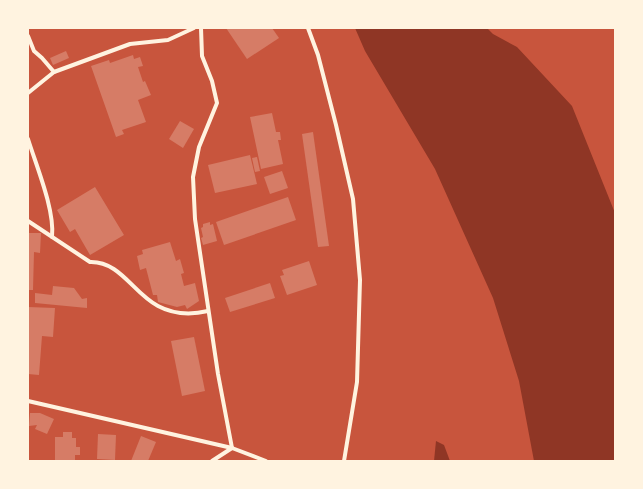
<svg xmlns="http://www.w3.org/2000/svg" width="643" height="489" font-family="'Sofia Sans Condensed',sans-serif">
<style>
.water{fill:#8f3625}
.building{fill:#d67c66}
.lines{fill:none;stroke-linecap:round;stroke-linejoin:round}
.minor{stroke:#fff3e0;stroke-width:4}
</style>
<rect width="100%" height="100%" fill="#c8553d"/>
<g class="water">
<path d="M 355,28 L 487,28 L 493,34 L 517,47 L 572,106 L 615,213 L 615,461 L 534,461 L 519,381 L 493,298 L 435,169 L 365,51 Z"/>
<path d="M 436,441 L 444,445 L 450,461 L 434,461 Z"/>
</g>
<g class="building">
<path d="M 226,28 L 272,28 L 279,38 L 247,59 Z"/>
<path d="M 66,51 L 69,58 L 53,65 L 50,58 Z"/>
<path d="M 133,55 L 134,59 L 140,57 L 143,66 L 138,67 L 143,82 L 145,81 L 151,95 L 138,100 L 146,122 L 122,130 L 124,134 L 116,137 L 91,66 L 109,60 L 110,63 Z"/>
<path d="M 272,113 L 276,132 L 280,132 L 281,140 L 278,140 L 283,164 L 261,169 L 250,117 Z"/>
<path d="M 180,121 L 194,129 L 183,148 L 169,139 Z"/>
<path d="M 313,132 L 329,246 L 318,247 L 302,134 Z"/>
<path d="M 250,155 L 257,184 L 215,193 L 208,165 Z"/>
<path d="M 257,157 L 260,171 L 255,172 L 252,158 Z"/>
<path d="M 282,171 L 288,188 L 270,194 L 264,177 Z"/>
<path d="M 95,187 L 124,235 L 90,255 L 75,229 L 70,232 L 57,210 Z"/>
<path d="M 288,197 L 296,220 L 224,245 L 216,222 Z"/>
<path d="M 210,222 L 210,225 L 213,224 L 217,241 L 203,245 L 201,238 L 203,237 L 201,228 L 203,227 L 203,224 Z"/>
<path d="M 28,233 L 41,233 L 40,253 L 34,252 L 33,290 L 28,290 Z"/>
<path d="M 170,242 L 176,261 L 180,259 L 184,273 L 181,274 L 184,286 L 195,283 L 199,301 L 187,309 L 185,305 L 177,307 L 158,302 L 157,295 L 153,295 L 146,268 L 140,270 L 137,256 L 143,254 L 142,250 Z"/>
<path d="M 309,261 L 317,285 L 287,295 L 280,276 L 284,275 L 282,270 Z"/>
<path d="M 270,283 L 275,298 L 230,312 L 225,298 Z"/>
<path d="M 53,286 L 74,288 L 82,299 L 87,298 L 87,308 L 35,303 L 35,293 L 52,295 Z"/>
<path d="M 28,307 L 55,308 L 53,337 L 42,336 L 39,375 L 28,374 Z"/>
<path d="M 194,337 L 205,391 L 182,396 L 171,341 Z"/>
<path d="M 30,413 L 40,413 L 54,419 L 47,434 L 35,429 L 37,425 L 29,426 Z"/>
<path d="M 63,432 L 72,432 L 72,438 L 76,438 L 76,447 L 80,447 L 80,455 L 75,455 L 75,461 L 55,461 L 55,437 L 63,437 Z"/>
<path d="M 98,434 L 116,435 L 115,460 L 97,459 Z"/>
<path d="M 141,436 L 156,442 L 148,461 L 131,461 Z"/>
</g>
<g class="lines">
<g class="minor">
<path d="M 201,28 L 202,56 L 212,81 L 217,103 L 199,147 L 193,177 L 195,219 L 218,374 L 232,448"/>
<path d="M 308,28 L 318,55 L 336,125 L 353,199 L 360,280 L 357,382 L 344,461"/>
<path d="M 28,36 L 34,51 L 42,58 L 54,72"/>
<path d="M 28,93 L 54,72 L 130,44 L 168,40 L 194,28"/>
<path d="M 28,139 C 36,165 55,210 52,237"/>
<path d="M 28,221 L 90,262 C 120,261 133,293 158,306 C 173,314 191,315 208,311"/>
<path d="M 28,401 L 232,448 L 266,461"/>
<path d="M 212,461 L 232,448"/>
</g>
</g>
<rect width="643" height="489" fill="none" stroke="#fff3e0" stroke-width="58"/>
</svg>
